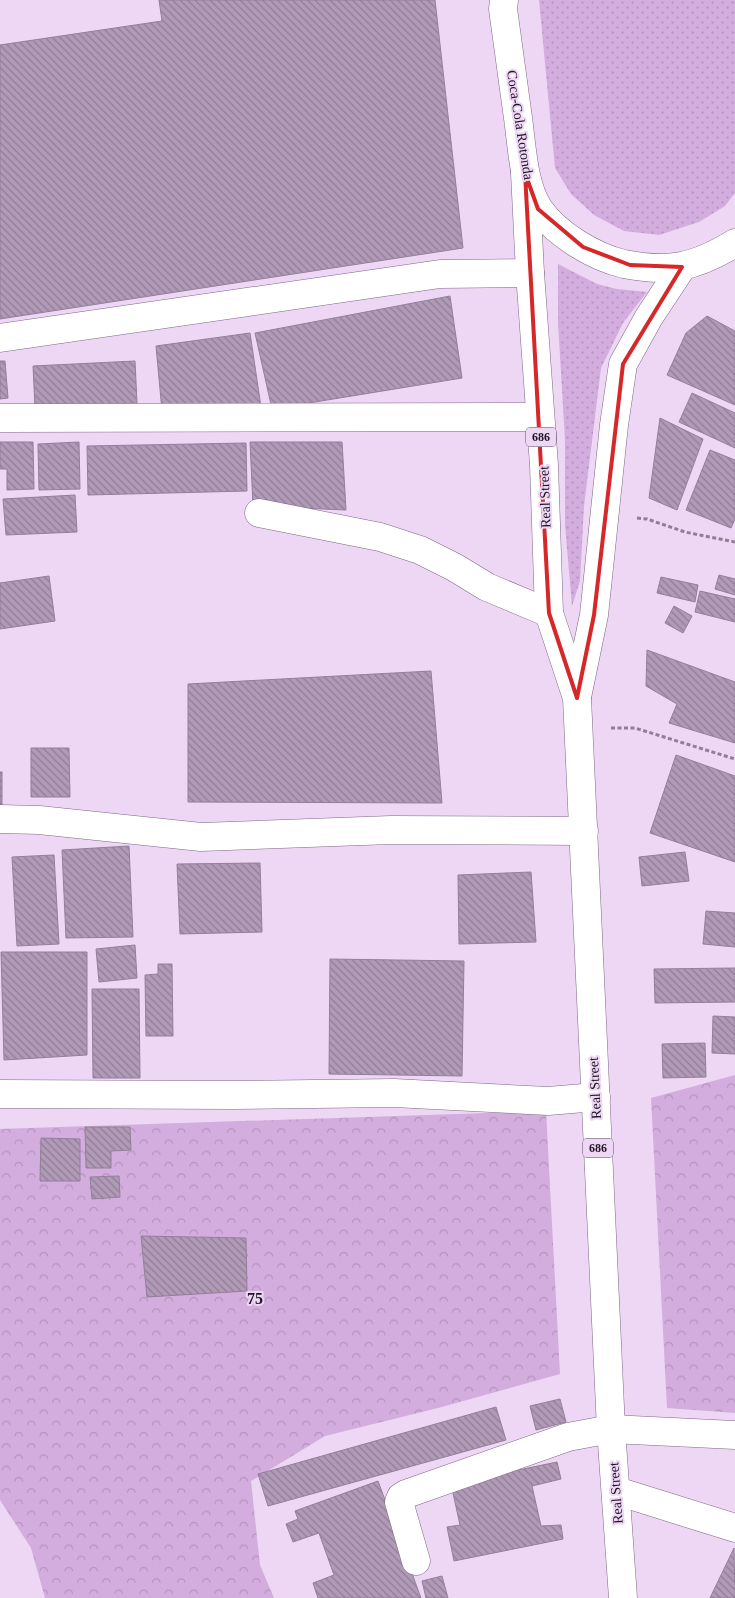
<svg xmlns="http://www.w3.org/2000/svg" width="735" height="1598" font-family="Georgia,serif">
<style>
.grass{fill:url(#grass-dots)}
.forest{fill:url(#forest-crowns)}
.building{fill:url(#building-back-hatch);stroke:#947f9b}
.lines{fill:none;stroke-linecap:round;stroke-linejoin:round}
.minor-casing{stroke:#7d6883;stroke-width:29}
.major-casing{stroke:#7d6883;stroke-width:29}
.path{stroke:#8f7e94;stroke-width:3;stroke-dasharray:4 2.5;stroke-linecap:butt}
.minor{stroke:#fff;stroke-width:28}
.major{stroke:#fff;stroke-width:28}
.marked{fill:none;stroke:#d62828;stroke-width:4;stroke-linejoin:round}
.labels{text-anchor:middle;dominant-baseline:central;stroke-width:4;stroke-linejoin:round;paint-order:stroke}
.shield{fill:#eed6f5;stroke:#5d5061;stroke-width:1}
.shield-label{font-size:12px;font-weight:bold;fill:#1f1621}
.street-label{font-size:14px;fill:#1f1621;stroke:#eed6f5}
.quarter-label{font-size:16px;font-weight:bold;fill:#1f1621;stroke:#eed6f5}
</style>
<defs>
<pattern id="grass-dots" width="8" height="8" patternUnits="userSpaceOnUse" patternTransform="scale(1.25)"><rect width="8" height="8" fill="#d2addd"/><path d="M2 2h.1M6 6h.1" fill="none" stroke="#b494bd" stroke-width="1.8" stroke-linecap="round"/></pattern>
<pattern id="forest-crowns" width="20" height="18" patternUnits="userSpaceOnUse" patternTransform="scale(1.25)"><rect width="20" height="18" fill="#d2addd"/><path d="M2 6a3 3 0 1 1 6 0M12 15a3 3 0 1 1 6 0" fill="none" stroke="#b494bd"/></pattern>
<pattern id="building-back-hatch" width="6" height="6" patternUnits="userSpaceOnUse" patternTransform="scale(1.25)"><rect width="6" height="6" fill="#b19ab7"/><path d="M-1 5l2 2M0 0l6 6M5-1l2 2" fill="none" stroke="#8f7d94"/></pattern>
</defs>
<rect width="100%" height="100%" fill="#eed6f5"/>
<g class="grass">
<path d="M 539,0 L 735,0 L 735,193 L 725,206 L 699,222 L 659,235 L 624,231 L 594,215 L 571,194 L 555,168 Z"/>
<path d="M 558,264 L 597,284 L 617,289 L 647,292 L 623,323 L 601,368 L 584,506 L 580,581 L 572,606 L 565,525 L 565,440 L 558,322 Z"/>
</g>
<g class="forest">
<path d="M 735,1075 L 735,1413 L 667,1408 L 651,1098 Z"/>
<path d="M 546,1111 L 560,1374 L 438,1408 L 325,1436 L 251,1481 L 260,1565 L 274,1598 L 45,1598 L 31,1548 L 0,1500 L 0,1129 Z"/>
</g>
<g class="building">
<path d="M 159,0 L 435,0 L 463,248 L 0,319 L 0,45 L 162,21 Z"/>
<path d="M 450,296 L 462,378 L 272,409 L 255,333 Z"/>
<path d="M 707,316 L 735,331 L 735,405 L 667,375 L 686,333 Z"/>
<path d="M 250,333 L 261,407 L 162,411 L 156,346 Z"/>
<path d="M 0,361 L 5,361 L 8,398 L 0,399 Z"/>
<path d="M 135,361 L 137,403 L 35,408 L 33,366 Z"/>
<path d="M 692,393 L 735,413 L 735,448 L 679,422 Z"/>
<path d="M 660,418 L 703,439 L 677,510 L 649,498 Z"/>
<path d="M 0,442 L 33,442 L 34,489 L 7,490 L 7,469 L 0,469 Z"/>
<path d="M 79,442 L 80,489 L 39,490 L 38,444 Z"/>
<path d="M 250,442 L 342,442 L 346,510 L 253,506 Z"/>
<path d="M 246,443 L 247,491 L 88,495 L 87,446 Z"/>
<path d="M 710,450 L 735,460 L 735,519 L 731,528 L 686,510 Z"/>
<path d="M 75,495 L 77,532 L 6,535 L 3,499 Z"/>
<path d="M 719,575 L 735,579 L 735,595 L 715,589 Z"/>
<path d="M 49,576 L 55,621 L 0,629 L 0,583 Z"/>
<path d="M 661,577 L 698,585 L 695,602 L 657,593 Z"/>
<path d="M 700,591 L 735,599 L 735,622 L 695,612 Z"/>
<path d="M 674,606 L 692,616 L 683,633 L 665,623 Z"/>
<path d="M 647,650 L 735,682 L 735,743 L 669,723 L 677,704 L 646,686 Z"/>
<path d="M 431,671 L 442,803 L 188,802 L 188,684 Z"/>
<path d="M 31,748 L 69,748 L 70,797 L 31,797 Z"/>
<path d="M 676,755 L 735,776 L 735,862 L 650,833 Z"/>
<rect x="0" y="772" width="2" height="45"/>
<path d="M 129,846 L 133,937 L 66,938 L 62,850 Z"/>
<path d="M 685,852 L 689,881 L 642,886 L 639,857 Z"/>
<path d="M 54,855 L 59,944 L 17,946 L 12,857 Z"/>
<path d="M 260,863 L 262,932 L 180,934 L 177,864 Z"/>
<path d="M 531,872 L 536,942 L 459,944 L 458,875 Z"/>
<path d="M 706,911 L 735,913 L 735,947 L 703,944 Z"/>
<path d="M 135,945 L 137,978 L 99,982 L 96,949 Z"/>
<path d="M 1,952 L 87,952 L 87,1055 L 4,1060 Z"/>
<path d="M 330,959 L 464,961 L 462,1076 L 329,1074 Z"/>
<path d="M 158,964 L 172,964 L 173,1036 L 146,1036 L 145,975 L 158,974 Z"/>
<path d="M 735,968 L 735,1002 L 655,1003 L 654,969 Z"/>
<path d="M 92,989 L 139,989 L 140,1078 L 93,1078 Z"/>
<path d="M 713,1016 L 735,1017 L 735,1054 L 712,1053 Z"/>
<path d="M 705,1043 L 706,1077 L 663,1078 L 662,1044 Z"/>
<path d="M 85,1127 L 130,1127 L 131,1150 L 111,1151 L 111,1168 L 86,1168 Z"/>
<path d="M 41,1138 L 80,1139 L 80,1181 L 40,1181 Z"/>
<path d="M 119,1176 L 120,1197 L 92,1199 L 90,1177 Z"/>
<path d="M 141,1236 L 246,1238 L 247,1291 L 147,1297 Z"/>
<path d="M 560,1399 L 566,1422 L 536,1430 L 530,1406 Z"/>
<path d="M 496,1407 L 506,1440 L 268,1506 L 258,1474 Z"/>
<path d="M 557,1462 L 561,1479 L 532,1486 L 541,1526 L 561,1525 L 563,1539 L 454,1561 L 447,1527 L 460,1525 L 451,1484 Z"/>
<path d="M 378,1481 L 421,1598 L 318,1598 L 313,1583 L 334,1575 L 319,1533 L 293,1542 L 286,1524 L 298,1519 L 295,1511 Z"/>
<path d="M 734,1548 L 735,1598 L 710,1598 Z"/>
<path d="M 442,1576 L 448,1598 L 426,1598 L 422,1581 Z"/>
</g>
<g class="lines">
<defs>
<g id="minor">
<path d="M 0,338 L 440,274 L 530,273"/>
<path d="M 0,418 L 539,417"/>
<path d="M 259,513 L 380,537 L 420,550 L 454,567 L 487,587 L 549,613"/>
<path d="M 0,819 L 39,820 L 201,837 L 391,830 L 584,831"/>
<path d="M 0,1094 L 233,1095 L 394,1093 L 548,1101 L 596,1097"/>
<path d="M 617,1491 L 735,1528"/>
<path d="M 416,1561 L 399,1502 L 401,1497 L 406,1494 L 568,1437 L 611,1429 L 735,1435"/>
</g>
<g id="major">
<path d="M 504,0 L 503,9 C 508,45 513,81 518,118 C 522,146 523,185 539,209 C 556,234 594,257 624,264 C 669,273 696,267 735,243"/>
<path d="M 525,173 L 530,273 L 544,465 L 549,613 L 577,698 L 611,1429 L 623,1598"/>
<path d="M 577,697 L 594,615 L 614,425 L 623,364 L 649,317 L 682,267"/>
</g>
</defs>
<use href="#minor" class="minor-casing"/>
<use href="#major" class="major-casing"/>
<g class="path">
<path d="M 637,518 L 647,519 L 685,532 L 735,542"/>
<path d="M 611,728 L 635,728 L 735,759"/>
</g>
<use href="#minor" class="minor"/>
<use href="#major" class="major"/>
</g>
<path class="marked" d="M 525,173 L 538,209 L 583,247 L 630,265 L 682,267 L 623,364 L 594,615 L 577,698 L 549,613 Z"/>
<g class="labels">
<g class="shield">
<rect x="526" y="427.5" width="30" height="19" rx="4"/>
<rect x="583" y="1138.5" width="30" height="19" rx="4"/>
</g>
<g class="shield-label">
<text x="541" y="437">686</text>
<text x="598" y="1148">686</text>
</g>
<g class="street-label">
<text transform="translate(520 125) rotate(81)">Coca-Cola Rotonda</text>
<text transform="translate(545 497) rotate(-92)">Real Street</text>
<text transform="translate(595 1088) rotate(-93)">Real Street</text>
<text transform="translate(616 1493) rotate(-94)">Real Street</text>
</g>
<g class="quarter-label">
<text x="255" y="1298">75</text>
</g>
</g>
</svg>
